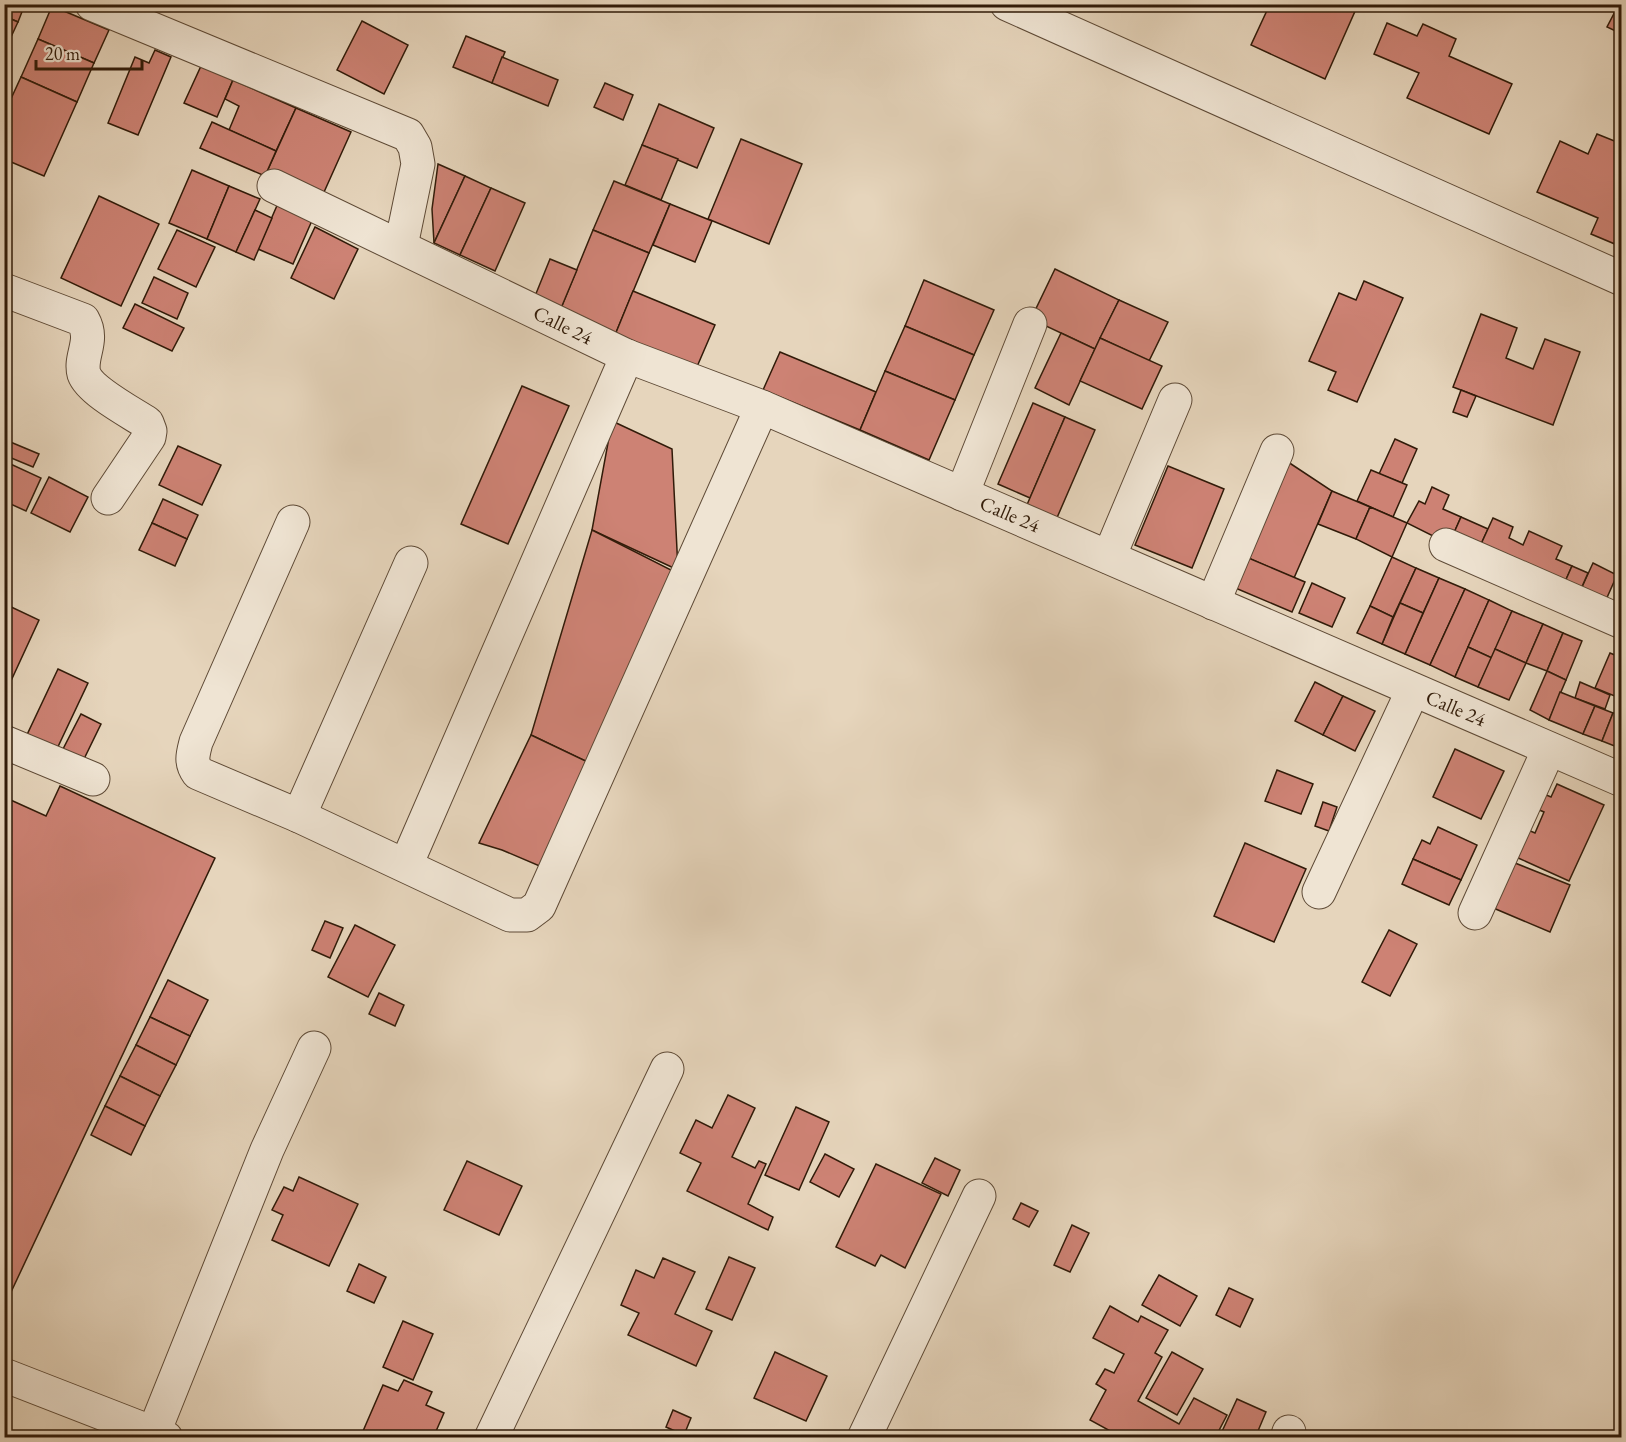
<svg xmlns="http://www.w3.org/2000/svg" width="1626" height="1442" font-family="'EB Garamond',serif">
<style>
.building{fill:#cd8274;stroke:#311b09;stroke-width:1.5}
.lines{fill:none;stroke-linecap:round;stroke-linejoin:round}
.minor-casing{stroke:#5e4a36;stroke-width:35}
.minor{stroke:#efe4d3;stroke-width:33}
.labels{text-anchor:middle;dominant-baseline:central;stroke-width:4.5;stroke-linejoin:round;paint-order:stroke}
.street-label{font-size:20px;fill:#311b09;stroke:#efe4d3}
</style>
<rect width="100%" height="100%" fill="#e6d5bc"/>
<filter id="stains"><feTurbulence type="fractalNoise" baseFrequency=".00333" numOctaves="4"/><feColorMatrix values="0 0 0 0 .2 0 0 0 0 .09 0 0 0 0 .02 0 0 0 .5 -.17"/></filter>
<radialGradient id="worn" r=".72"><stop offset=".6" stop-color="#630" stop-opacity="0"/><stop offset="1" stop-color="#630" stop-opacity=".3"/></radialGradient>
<g class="building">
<path d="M 4,4 L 25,4 L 18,22 L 4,16 Z"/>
<path d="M 1270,4 L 1347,4 L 1356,9 L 1325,79 L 1251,45 Z"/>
<path d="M 1619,4 L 1622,4 L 1622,34 L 1607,27 Z"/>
<path d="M 52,6 L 109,30 L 94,63 L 38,39 Z"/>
<path d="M 4,16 L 18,22 L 4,52 Z"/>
<path d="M 362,21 L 408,45 L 384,94 L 337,70 Z"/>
<path d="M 1387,23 L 1417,36 L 1423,24 L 1456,39 L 1449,56 L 1512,84 L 1489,134 L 1407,98 L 1419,73 L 1374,54 Z"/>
<path d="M 466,36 L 505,52 L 492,83 L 453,67 Z"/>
<path d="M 38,39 L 94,63 L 77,102 L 21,77 Z"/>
<path d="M 155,50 L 171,57 L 138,135 L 108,123 L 135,57 L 149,63 Z"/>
<path d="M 502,57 L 558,80 L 548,106 L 492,83 Z"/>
<path d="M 201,66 L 233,80 L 217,117 L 184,103 Z"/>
<path d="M 21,77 L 77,102 L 44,176 L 4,159 L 4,114 Z"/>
<path d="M 233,80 L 296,108 L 276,151 L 229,130 L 239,106 L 225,99 Z"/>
<path d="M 605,83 L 633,95 L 623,120 L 594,107 Z"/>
<path d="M 659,104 L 714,128 L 697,168 L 642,145 Z"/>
<path d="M 296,108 L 351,132 L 320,201 L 265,176 Z"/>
<path d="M 212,122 L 276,151 L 265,176 L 200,148 Z"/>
<path d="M 1597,134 L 1622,144 L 1622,247 L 1591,234 L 1598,218 L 1537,192 L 1560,141 L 1588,154 Z"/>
<path d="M 741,139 L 802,164 L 769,244 L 708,219 Z"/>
<path d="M 642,145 L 678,159 L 661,200 L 625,185 Z"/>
<path d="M 438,164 L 465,176 L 434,243 L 432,209 Z"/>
<path d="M 192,170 L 229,186 L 207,239 L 169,223 Z"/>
<path d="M 465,176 L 491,188 L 460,255 L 434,243 Z"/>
<path d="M 614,181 L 670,204 L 649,253 L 593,230 Z"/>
<path d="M 229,186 L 260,199 L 236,252 L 207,239 Z"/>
<path d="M 491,188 L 525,203 L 495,271 L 460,255 Z"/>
<path d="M 99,196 L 159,224 L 121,306 L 61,278 Z"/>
<path d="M 279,201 L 314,216 L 293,264 L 258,249 Z"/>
<path d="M 670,204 L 712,221 L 695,262 L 653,245 Z"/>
<path d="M 255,210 L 272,218 L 254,260 L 236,252 Z"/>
<path d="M 315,227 L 358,249 L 334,299 L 291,278 Z"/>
<path d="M 177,230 L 215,247 L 196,287 L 158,269 Z"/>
<path d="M 593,230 L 649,253 L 615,335 L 559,313 Z"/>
<path d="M 550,259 L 577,270 L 559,313 L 533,301 Z"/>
<path d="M 1055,269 L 1119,300 L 1095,349 L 1031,319 Z"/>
<path d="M 154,277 L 188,293 L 177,319 L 142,303 Z"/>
<path d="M 924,280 L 994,310 L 974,355 L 905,326 Z"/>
<path d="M 1364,281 L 1403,298 L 1357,402 L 1328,390 L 1336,372 L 1309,361 L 1339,293 L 1356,300 Z"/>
<path d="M 633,291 L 715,325 L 696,369 L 615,335 Z"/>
<path d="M 1119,300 L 1168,322 L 1149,361 L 1100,338 Z"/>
<path d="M 135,304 L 184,328 L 172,351 L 123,328 Z"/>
<path d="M 1481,314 L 1517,328 L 1506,358 L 1533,369 L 1545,339 L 1580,352 L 1553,425 L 1453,387 Z"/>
<path d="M 905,326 L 974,355 L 955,400 L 885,371 Z"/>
<path d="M 1061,333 L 1095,349 L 1069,405 L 1035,388 Z"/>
<path d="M 1100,338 L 1162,366 L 1142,409 L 1080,381 Z"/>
<path d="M 780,352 L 876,392 L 860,430 L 763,390 Z"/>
<path d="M 885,371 L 955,400 L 929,460 L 860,430 Z"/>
<path d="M 522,386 L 569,406 L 508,544 L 461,524 Z"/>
<path d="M 1461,390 L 1476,396 L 1467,417 L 1453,412 Z"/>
<path d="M 1033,403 L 1065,417 L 1030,498 L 998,484 Z"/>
<path d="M 1065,417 L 1095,430 L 1056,520 L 1026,507 Z"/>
<path d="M 612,421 L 672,449 L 678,570 L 592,530 Z"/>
<path d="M 1395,439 L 1417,449 L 1402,483 L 1379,474 Z"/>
<path d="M 8,441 L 39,454 L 33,467 L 4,455 L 4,448 Z"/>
<path d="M 178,446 L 221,465 L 202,505 L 159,485 Z"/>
<path d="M 1285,460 L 1332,491 L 1294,578 L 1239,554 Z"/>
<path d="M 4,461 L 41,478 L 26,511 L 4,501 Z"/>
<path d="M 1168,466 L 1224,489 L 1192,568 L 1135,545 Z"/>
<path d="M 1371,470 L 1407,485 L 1393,517 L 1357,501 Z"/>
<path d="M 49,477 L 88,497 L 70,532 L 31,513 Z"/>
<path d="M 1432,487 L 1449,495 L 1443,509 L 1461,517 L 1449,544 L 1407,523 L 1419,501 L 1425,504 Z"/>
<path d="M 1332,491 L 1370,507 L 1356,539 L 1318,524 Z"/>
<path d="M 163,499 L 198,515 L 187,539 L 152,523 Z"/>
<path d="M 1370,507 L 1407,523 L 1392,557 L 1356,539 Z"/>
<path d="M 1461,517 L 1488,529 L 1476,555 L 1449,544 Z"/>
<path d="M 1493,518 L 1513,527 L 1509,538 L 1523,545 L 1529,531 L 1562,546 L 1556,559 L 1572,566 L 1560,593 L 1476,555 Z"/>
<path d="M 152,523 L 187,539 L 175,566 L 139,550 Z"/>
<path d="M 592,530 L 679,574 L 596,766 L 531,735 Z"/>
<path d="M 1239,554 L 1305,582 L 1292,612 L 1226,584 Z"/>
<path d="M 1392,557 L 1416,568 L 1393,617 L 1370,606 Z"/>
<path d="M 1593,563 L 1617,575 L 1601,611 L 1576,600 Z"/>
<path d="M 1572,566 L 1588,573 L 1576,600 L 1560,593 Z"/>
<path d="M 1416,568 L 1439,578 L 1423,613 L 1400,603 Z"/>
<path d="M 1439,578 L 1465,589 L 1430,665 L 1405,654 Z"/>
<path d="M 1312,583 L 1345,598 L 1332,627 L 1299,613 Z"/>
<path d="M 1465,589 L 1489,600 L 1455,677 L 1430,665 Z"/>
<path d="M 1489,600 L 1512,611 L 1492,658 L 1468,647 Z"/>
<path d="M 1400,603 L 1423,613 L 1405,654 L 1382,644 Z"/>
<path d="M 7,605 L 39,620 L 4,696 L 4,611 Z"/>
<path d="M 1370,606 L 1393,617 L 1382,644 L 1357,633 Z"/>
<path d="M 1512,611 L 1543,624 L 1526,663 L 1495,649 Z"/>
<path d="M 1543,624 L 1563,633 L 1547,671 L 1526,663 Z"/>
<path d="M 1563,633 L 1582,641 L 1566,680 L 1547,671 Z"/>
<path d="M 1468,647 L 1492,658 L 1478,687 L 1455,677 Z"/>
<path d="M 1495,649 L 1526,663 L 1509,700 L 1478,687 Z"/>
<path d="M 1610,653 L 1622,658 L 1622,699 L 1595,688 Z"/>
<path d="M 58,669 L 88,683 L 55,753 L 25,739 Z"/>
<path d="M 1547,671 L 1566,680 L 1549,720 L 1530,710 Z"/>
<path d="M 1315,682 L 1343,696 L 1323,735 L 1295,721 Z"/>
<path d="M 1580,682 L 1610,695 L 1605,709 L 1575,698 Z"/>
<path d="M 1560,692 L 1595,706 L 1583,734 L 1549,720 Z"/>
<path d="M 1343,696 L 1375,711 L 1355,751 L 1323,735 Z"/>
<path d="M 1595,706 L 1613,713 L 1602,741 L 1583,734 Z"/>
<path d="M 1613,713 L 1622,716 L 1622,749 L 1602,741 Z"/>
<path d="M 81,714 L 101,724 L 82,763 L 61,753 Z"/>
<path d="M 531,735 L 596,766 L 549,870 L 502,850 L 479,843 Z"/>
<path d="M 1455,749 L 1504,771 L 1481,819 L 1433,797 Z"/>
<path d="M 1277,770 L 1313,784 L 1301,814 L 1265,801 Z"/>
<path d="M 1557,784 L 1604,805 L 1569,881 L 1516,857 L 1528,830 L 1535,833 L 1544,812 L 1537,809 L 1544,794 L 1551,797 Z"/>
<path d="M 60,786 L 215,858 L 4,1307 L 4,797 L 46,816 Z"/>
<path d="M 1323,802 L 1337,807 L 1329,831 L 1315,826 Z"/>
<path d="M 1438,827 L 1477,845 L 1461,880 L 1413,859 L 1422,840 L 1430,844 Z"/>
<path d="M 1245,843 L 1306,869 L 1274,942 L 1214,916 Z"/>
<path d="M 1413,859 L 1461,880 L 1449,905 L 1402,884 Z"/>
<path d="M 1510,861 L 1570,885 L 1550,932 L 1491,907 Z"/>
<path d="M 325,921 L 343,928 L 330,958 L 312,950 Z"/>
<path d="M 355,925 L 395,945 L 368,997 L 328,977 Z"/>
<path d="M 1389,930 L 1417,944 L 1390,996 L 1362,982 Z"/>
<path d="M 168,980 L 208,1000 L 190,1036 L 150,1017 Z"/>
<path d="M 379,993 L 404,1005 L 395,1026 L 369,1014 Z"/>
<path d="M 150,1017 L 190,1036 L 176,1065 L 136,1045 Z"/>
<path d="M 136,1045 L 176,1065 L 160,1096 L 120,1076 Z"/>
<path d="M 120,1076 L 160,1096 L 145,1126 L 105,1106 Z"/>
<path d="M 728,1095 L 755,1108 L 732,1157 L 755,1168 L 759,1161 L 766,1164 L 748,1204 L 773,1217 L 768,1230 L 687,1191 L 701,1163 L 680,1153 L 696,1120 L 712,1128 Z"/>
<path d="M 105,1106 L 145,1126 L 131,1155 L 91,1135 Z"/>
<path d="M 796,1107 L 829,1122 L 799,1190 L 765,1175 Z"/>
<path d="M 825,1154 L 854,1169 L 839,1197 L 810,1182 Z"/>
<path d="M 935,1158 L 960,1170 L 948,1196 L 922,1183 Z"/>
<path d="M 467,1161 L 522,1186 L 499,1235 L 444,1210 Z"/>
<path d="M 876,1164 L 941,1194 L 905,1268 L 881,1255 L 875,1266 L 836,1247 Z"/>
<path d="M 299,1177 L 358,1204 L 329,1266 L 272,1240 L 283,1215 L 272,1210 L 284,1187 L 293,1191 Z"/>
<path d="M 1021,1203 L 1038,1211 L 1029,1227 L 1013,1219 Z"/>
<path d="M 1072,1225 L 1089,1233 L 1070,1272 L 1054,1265 Z"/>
<path d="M 729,1257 L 755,1268 L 732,1320 L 706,1309 Z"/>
<path d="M 663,1258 L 695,1272 L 675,1314 L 712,1331 L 696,1366 L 628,1335 L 639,1313 L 621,1305 L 636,1270 L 654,1278 Z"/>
<path d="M 359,1264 L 386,1277 L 374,1303 L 347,1291 Z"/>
<path d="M 1159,1275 L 1197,1296 L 1180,1326 L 1142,1305 Z"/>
<path d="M 1229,1288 L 1253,1299 L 1240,1327 L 1216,1315 Z"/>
<path d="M 1110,1306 L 1138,1322 L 1141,1316 L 1168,1330 L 1155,1353 L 1162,1357 L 1138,1401 L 1179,1424 L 1194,1398 L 1227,1415 L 1215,1438 L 1123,1438 L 1090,1420 L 1106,1390 L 1096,1384 L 1105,1369 L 1114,1373 L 1124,1354 L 1093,1338 Z"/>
<path d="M 403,1321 L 433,1334 L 413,1380 L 383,1367 Z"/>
<path d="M 775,1352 L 827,1376 L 806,1421 L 754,1398 Z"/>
<path d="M 1172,1352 L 1203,1369 L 1177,1415 L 1146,1398 Z"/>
<path d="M 404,1380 L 432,1392 L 426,1405 L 444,1413 L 433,1438 L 360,1438 L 383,1385 L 398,1391 Z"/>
<path d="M 1237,1399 L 1266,1412 L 1255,1438 L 1219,1438 Z"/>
<path d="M 673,1410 L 691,1418 L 684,1435 L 666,1427 Z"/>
</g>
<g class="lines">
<defs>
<g id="minor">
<path d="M 92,4 L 408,135 L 415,147 L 418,164 L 401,246"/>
<path d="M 1007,4 L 1622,279"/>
<path d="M 274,186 L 627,356 L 762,407 L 1622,780"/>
<path d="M 4,290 L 83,320 C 95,341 79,356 84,374 C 90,391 132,413 147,423 L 150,431 L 149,437 L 108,498"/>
<path d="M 962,494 L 1030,324"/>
<path d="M 293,522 L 196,742 C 193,754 190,762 198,773 L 299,816 L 510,915 L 527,915 L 539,906 L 762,407"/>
<path d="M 1446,545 L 1622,622"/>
<path d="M 1109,557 L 1175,400"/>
<path d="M 1213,603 L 1277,451"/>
<path d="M 4,742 L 93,779"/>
<path d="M 299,816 L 411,563"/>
<path d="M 406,865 L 627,356"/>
<path d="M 1319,892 L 1413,690"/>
<path d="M 1475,913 L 1549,749"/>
<path d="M 4,1375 L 166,1438"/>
<path d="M 154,1432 L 267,1150 L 314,1048"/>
<path d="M 491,1438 L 667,1069"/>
<path d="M 864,1438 L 979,1196"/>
<path d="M 1287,1438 L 1289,1432"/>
</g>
</defs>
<use href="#minor" class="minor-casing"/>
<use href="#minor" class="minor"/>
</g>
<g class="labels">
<g class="street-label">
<text transform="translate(563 325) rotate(26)">Calle 24</text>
<text transform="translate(1010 514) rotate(23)">Calle 24</text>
<text transform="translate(1456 708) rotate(23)">Calle 24</text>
</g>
</g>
<rect width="1626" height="1442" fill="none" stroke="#e6d5bc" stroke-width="24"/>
<rect x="6" y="6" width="1614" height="1430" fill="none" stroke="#311b09" stroke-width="3"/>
<rect x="12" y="12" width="1602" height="1418" fill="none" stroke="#311b09" stroke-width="1.5"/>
<path d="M36 60v9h106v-9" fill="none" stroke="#311b09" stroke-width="3"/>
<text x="45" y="60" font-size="18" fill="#311b09" stroke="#efe4d3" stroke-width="4.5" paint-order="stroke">20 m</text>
<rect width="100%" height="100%" filter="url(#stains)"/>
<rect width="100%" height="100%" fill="url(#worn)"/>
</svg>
